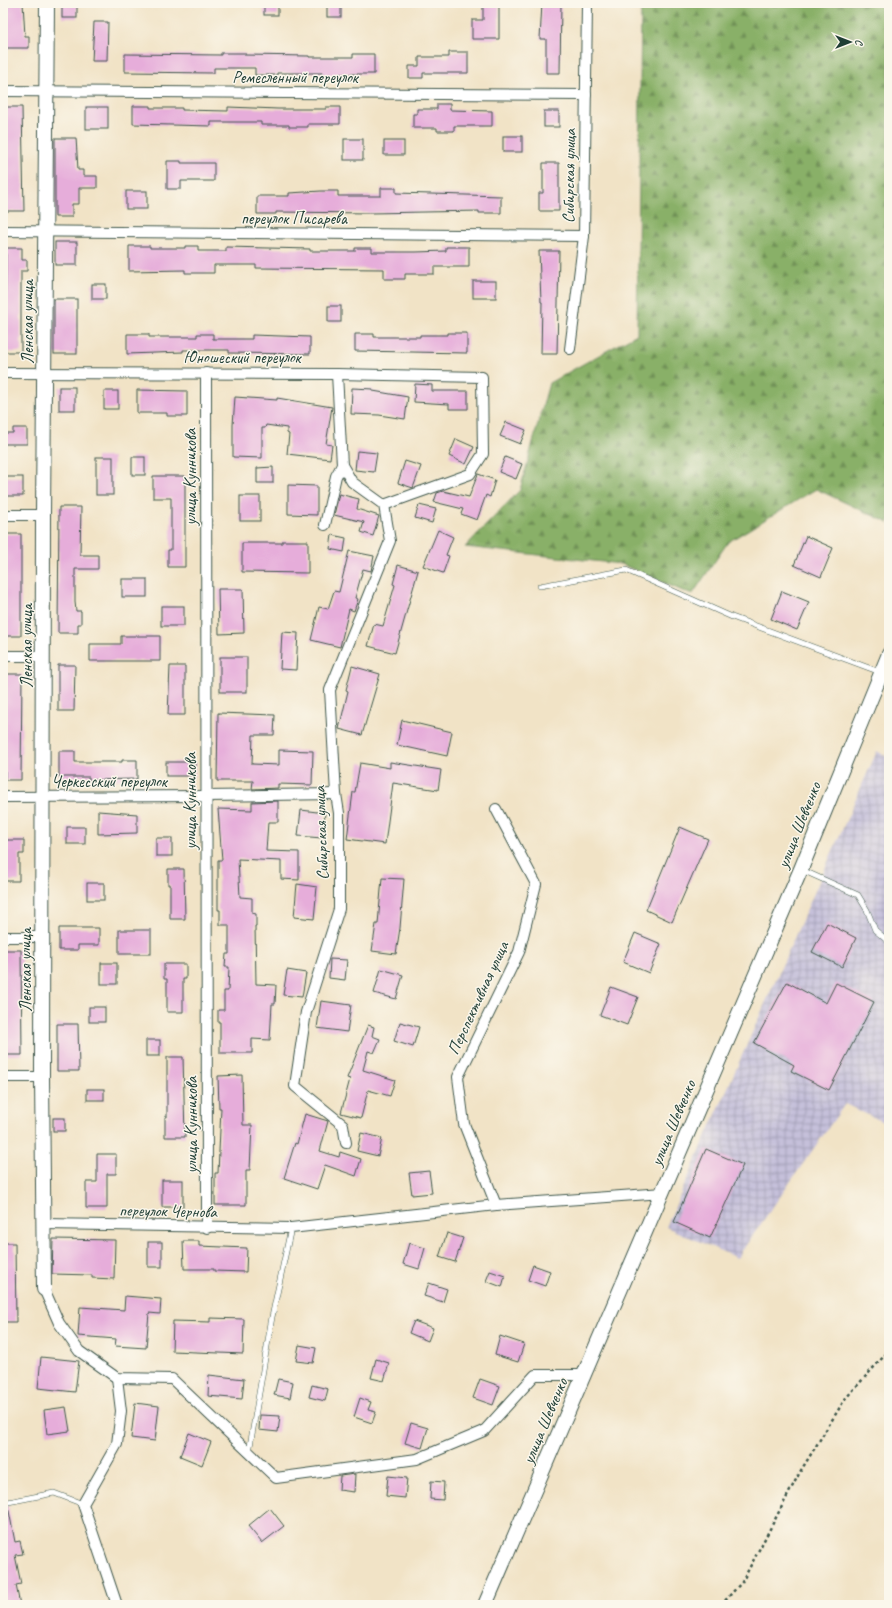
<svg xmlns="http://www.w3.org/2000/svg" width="892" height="1608" font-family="Caveat,sans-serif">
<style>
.industrial{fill:url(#industrial-grid)}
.forest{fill:url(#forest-firs);stroke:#54764e}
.building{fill:#e6adda}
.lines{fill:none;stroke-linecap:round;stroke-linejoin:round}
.lane-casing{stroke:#3e564a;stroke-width:6}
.street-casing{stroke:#3e564a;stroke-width:12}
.secondary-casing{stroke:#3e564a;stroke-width:16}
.path{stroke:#3e564a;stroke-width:2.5;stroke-dasharray:3 3;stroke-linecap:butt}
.lane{stroke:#fff;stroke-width:5}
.street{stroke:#fff;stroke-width:10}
.secondary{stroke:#fff;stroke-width:14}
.labels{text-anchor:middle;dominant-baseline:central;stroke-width:3;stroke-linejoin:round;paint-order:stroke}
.street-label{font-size:17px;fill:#1f3d34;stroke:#fbf7ec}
</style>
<defs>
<pattern id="industrial-grid" width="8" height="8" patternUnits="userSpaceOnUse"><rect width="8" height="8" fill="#c5c0da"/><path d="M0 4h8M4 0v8" fill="none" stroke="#9f9db2"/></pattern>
<pattern id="forest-firs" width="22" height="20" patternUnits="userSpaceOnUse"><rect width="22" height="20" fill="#89b067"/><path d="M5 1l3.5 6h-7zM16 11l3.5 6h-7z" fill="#6f9056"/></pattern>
</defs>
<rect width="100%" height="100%" fill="#fbf7ec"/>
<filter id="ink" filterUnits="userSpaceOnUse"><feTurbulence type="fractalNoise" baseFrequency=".025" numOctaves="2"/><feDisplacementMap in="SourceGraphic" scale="8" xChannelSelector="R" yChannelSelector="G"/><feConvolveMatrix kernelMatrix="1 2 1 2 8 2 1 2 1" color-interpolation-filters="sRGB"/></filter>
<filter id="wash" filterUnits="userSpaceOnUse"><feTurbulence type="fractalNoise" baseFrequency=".012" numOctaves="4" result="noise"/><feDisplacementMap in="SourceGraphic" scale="16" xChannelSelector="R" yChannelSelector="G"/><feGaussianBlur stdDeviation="0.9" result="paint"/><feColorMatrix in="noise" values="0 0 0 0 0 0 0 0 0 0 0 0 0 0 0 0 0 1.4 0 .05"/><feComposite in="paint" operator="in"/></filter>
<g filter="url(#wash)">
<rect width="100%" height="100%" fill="#f1e3c6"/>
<path class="industrial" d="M 877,751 L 889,758 L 889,901 L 886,905 L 889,907 L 889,1125 L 845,1104 L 737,1258 L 666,1227 Z"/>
<path class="forest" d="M 641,3 L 889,3 L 889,523 L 816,489 L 728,542 L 692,595 L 621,564 L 465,547 L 520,490 L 549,383 L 637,334 Z"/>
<g id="blocks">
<g class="building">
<path d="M 6,3 L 23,3 L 25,36 L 29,36 L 29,48 L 6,48 Z"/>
<rect x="62" y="3" width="15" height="15"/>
<rect x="264" y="3" width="14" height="12"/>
<path d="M 483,3 L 499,3 L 499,39 L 472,39 L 472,20 L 483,20 Z"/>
<path d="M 542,3 L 561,3 L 560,73 L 546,73 L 546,39 L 540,39 Z"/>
<rect x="327" y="4" width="14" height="13"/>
<path d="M 94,22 L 108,22 L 107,61 L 92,61 Z"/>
<path d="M 449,52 L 468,52 L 468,73 L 423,73 L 423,78 L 409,78 L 409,66 L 419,66 L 419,57 L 449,57 Z"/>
<path d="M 221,53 L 245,53 L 245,55 L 309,56 L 309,57 L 353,57 L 353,54 L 374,54 L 374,74 L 339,74 L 339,76 L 322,76 L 322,73 L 277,73 L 277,75 L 255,75 L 255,68 L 214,68 L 214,73 L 125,72 L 125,54 L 221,55 Z"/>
<path d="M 437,104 L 450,104 L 450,110 L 492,111 L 492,126 L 454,126 L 454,131 L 437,131 L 437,128 L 413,128 L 413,114 L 417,114 L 417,109 L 437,109 Z"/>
<path d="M 133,106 L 150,106 L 150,108 L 182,108 L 182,110 L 228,111 L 228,107 L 278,109 L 326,109 L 326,107 L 340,107 L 340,124 L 308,124 L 308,127 L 289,127 L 289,125 L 261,125 L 261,122 L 211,122 L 211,126 L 133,124 Z"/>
<path d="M 5,107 L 22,107 L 24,211 L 6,211 L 7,126 L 5,126 Z"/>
<rect x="86" y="107" width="22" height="22"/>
<rect x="544" y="111" width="15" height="16"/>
<rect x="503" y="136" width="19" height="16"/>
<path d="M 55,138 L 76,138 L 78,170 L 83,170 L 83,176 L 97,176 L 97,188 L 79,188 L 79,204 L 72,204 L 72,217 L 55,217 Z"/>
<rect x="344" y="139" width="19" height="21"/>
<rect x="384" y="141" width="20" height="14"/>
<path d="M 167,161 L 181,161 L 181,163 L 214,163 L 214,181 L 181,181 L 181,189 L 167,189 Z"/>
<path d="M 543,163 L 559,163 L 559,211 L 539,211 L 539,193 L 543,193 Z"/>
<path d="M 381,188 L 396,188 L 396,193 L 501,196 L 501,213 L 479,213 L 479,211 L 371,213 L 276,212 L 276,214 L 257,214 L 257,196 L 289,196 L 289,193 L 321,191 L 338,191 L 338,196 L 381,196 Z"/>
<rect x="126" y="191" width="21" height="18"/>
<rect x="55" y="242" width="22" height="23"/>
<path d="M 129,246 L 150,246 L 150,248 L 185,248 L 185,246 L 198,246 L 198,251 L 226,251 L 226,247 L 310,249 L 310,251 L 355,251 L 355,248 L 372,248 L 372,252 L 416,252 L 446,251 L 446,247 L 469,247 L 469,267 L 434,267 L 434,274 L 405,274 L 405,279 L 384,279 L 384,269 L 256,268 L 256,265 L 214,265 L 214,273 L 185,273 L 185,270 L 129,271 Z"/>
<path d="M 6,248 L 22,248 L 22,260 L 27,260 L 27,271 L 21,271 L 21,352 L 5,352 Z"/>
<path d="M 539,251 L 559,251 L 557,354 L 541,354 L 542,302 L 541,302 Z"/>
<rect x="473" y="281" width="23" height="17"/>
<rect x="92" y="284" width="14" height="15"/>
<rect x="54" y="299" width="23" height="55"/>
<rect x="328" y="306" width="13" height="16"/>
<path d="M 448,333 L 467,333 L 467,353 L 355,351 L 355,334 L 374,334 L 374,337 L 420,337 L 420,335 L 448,335 Z"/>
<path d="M 127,334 L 149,334 L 149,337 L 197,337 L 197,334 L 213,334 L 213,339 L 252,339 L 252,335 L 310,337 L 310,354 L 229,353 L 229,350 L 183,350 L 183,352 L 127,354 Z"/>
<path d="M 415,384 L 432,385 L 432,391 L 468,391 L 468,409 L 449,409 L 449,404 L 414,402 Z"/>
<rect x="59" y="387" width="16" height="23"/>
<path d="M 352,388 L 373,389 L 373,391 L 408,397 L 405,419 L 379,415 L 351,414 Z"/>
<path d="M 137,390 L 187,391 L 187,416 L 167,416 L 167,413 L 137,413 Z"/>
<rect x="104" y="391" width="14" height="18"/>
<path d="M 235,397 L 277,400 L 277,398 L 332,407 L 326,444 L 332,445 L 330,459 L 287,454 L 289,434 L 287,433 L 287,428 L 266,425 L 265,428 L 262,428 L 262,458 L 233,457 L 233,425 Z"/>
<path d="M 506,422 L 526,430 L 520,444 L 500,436 Z"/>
<path d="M 13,428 L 27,428 L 27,444 L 3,444 L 3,433 L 13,433 Z"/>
<path d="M 456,439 L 474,447 L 466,464 L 449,456 Z"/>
<path d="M 357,451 L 377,453 L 374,472 L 355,470 Z"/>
<rect x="96" y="457" width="17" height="38"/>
<rect x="132" y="457" width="13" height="18"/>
<path d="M 505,457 L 522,464 L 516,479 L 499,472 Z"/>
<path d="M 405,461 L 421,466 L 413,488 L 398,483 Z"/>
<path d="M 273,467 L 273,483 L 257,483 L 257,468 Z"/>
<path d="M 478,474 L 495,480 L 490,497 L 486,495 L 477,520 L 461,514 L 463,509 L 434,502 L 437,493 L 443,491 L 469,497 Z"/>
<path d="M 153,476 L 185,476 L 185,567 L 168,567 L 168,550 L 171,550 L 171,498 L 153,498 Z"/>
<rect x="6" y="477" width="17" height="19"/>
<path d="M 288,485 L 317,486 L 317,515 L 288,514 Z"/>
<path d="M 339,494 L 359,499 L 357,509 L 379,516 L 373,536 L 361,532 L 364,522 L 334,515 Z"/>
<rect x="240" y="496" width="20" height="25"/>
<path d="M 419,505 L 436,509 L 432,523 L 415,518 Z"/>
<path d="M 59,507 L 81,507 L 80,555 L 98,555 L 98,569 L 75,569 L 75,602 L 76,611 L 81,611 L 81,624 L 78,624 L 78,633 L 58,633 Z"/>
<path d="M 438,530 L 453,537 L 446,555 L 449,556 L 443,573 L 423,566 Z"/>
<path d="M 5,534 L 21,534 L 21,636 L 5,636 L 3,567 L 5,567 Z"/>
<path d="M 332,535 L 346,538 L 344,552 L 330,549 Z"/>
<path d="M 806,536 L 833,548 L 821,577 L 794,565 Z"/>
<path d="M 282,541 L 308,541 L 308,573 L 242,572 L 242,543 L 282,543 Z"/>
<path d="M 349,551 L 374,556 L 371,571 L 363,569 L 355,598 L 358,599 L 354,611 L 349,609 L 340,647 L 311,640 L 319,607 L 328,609 L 334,591 L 339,592 Z"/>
<path d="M 398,565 L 418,571 L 395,653 L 368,646 L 374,624 L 383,626 L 395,585 L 393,584 Z"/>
<rect x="122" y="579" width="25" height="18"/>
<path d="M 218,589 L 243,589 L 244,633 L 219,634 Z"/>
<path d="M 782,591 L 809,602 L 797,630 L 771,619 Z"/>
<rect x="161" y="606" width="23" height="20"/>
<path d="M 282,632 L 298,633 L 296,670 L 280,669 Z"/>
<path d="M 121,636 L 160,636 L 160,661 L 90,661 L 90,644 L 121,644 Z"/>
<rect x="220" y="657" width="27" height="35"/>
<path d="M 58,665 L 75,665 L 74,711 L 58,711 Z"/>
<path d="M 170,666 L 185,666 L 185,715 L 168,715 Z"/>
<path d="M 352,666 L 380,674 L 362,735 L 339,729 L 348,691 L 346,690 Z"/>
<path d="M 3,674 L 22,674 L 21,780 L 5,780 L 5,745 L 3,745 L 5,694 L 3,694 Z"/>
<path d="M 218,713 L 275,715 L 274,735 L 253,735 L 252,764 L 279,765 L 279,750 L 313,751 L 312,785 L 278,784 L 278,788 L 252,789 L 253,781 L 217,781 Z"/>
<path d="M 402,720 L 452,732 L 447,756 L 397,745 Z"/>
<path d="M 59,751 L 75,751 L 75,762 L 122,762 L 122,760 L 137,760 L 137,779 L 89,780 L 89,777 L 59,777 Z"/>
<rect x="166" y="762" width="29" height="14"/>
<path d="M 390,762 L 441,770 L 438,790 L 393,783 L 385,844 L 347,839 L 353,792 L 355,792 L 360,763 L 390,768 Z"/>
<path d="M 278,801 L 278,822 L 268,822 L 266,851 L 299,852 L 299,880 L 281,879 L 281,861 L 238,859 L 240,897 L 252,898 L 252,913 L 256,914 L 256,926 L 255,926 L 256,984 L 276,985 L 275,1004 L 272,1004 L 270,1040 L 252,1039 L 252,1053 L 220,1053 L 220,1022 L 218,1022 L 218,1010 L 224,1010 L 224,991 L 228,991 L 229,967 L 225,967 L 226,954 L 229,954 L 229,925 L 220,925 L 220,910 L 218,910 L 218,860 L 222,860 L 218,809 L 252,810 L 252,802 Z"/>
<path d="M 301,810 L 325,813 L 322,838 L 298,836 Z"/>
<path d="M 98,811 L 137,814 L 137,833 L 98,834 Z"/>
<rect x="67" y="827" width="18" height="17"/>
<path d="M 680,827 L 708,839 L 672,922 L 646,910 Z"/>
<rect x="156" y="838" width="16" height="18"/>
<path d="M 3,840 L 24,840 L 24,854 L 19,854 L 19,881 L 3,881 Z"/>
<path d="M 168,869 L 184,869 L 185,919 L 170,919 L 170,885 L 168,885 Z"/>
<path d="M 382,878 L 404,879 L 400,928 L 396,954 L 372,951 L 376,924 L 378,924 Z"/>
<rect x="87" y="883" width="17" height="17"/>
<path d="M 297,884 L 317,887 L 314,919 L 294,917 Z"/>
<path d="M 827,923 L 856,938 L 842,967 L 812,952 Z"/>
<path d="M 59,928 L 99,928 L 99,945 L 78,945 L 78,950 L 59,950 Z"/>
<rect x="119" y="930" width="32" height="24"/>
<path d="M 635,933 L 661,944 L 649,973 L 623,962 Z"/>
<path d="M 3,950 L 21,950 L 22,1055 L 3,1055 Z"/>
<path d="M 330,959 L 347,960 L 345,980 L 329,978 Z"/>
<rect x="101" y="963" width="16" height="21"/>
<path d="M 164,964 L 186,964 L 186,979 L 183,979 L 183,1012 L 167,1012 L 167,979 L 164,979 Z"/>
<path d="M 381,969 L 403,975 L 396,999 L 374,993 Z"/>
<path d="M 287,970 L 306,973 L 302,997 L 283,995 Z"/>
<path d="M 787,982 L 826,1003 L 836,983 L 874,1002 L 829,1090 L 791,1071 L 794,1065 L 754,1043 Z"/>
<path d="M 611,987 L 638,997 L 627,1025 L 600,1015 Z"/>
<path d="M 321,1001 L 351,1005 L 347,1032 L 317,1028 Z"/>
<rect x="89" y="1007" width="16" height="15"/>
<path d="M 400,1022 L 419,1027 L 413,1047 L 394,1041 Z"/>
<path d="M 57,1024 L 78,1024 L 79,1071 L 57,1071 Z"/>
<path d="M 368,1025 L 374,1027 L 372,1036 L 380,1039 L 374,1053 L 368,1051 L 363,1070 L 395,1080 L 390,1096 L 368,1090 L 361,1118 L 341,1113 L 350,1079 L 347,1078 Z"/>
<rect x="146" y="1040" width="14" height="16"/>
<path d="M 167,1057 L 183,1057 L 185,1137 L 165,1137 L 165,1117 L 167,1117 Z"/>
<path d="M 242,1075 L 243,1125 L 252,1125 L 250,1170 L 246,1170 L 246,1205 L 215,1205 L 215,1173 L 218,1173 L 221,1108 L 219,1108 L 218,1076 Z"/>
<rect x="87" y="1089" width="17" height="11"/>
<path d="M 305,1114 L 328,1121 L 320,1151 L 339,1157 L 340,1152 L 361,1159 L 356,1176 L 325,1165 L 317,1189 L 284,1178 L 295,1143 L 297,1144 Z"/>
<rect x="53" y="1118" width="12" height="13"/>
<path d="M 361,1133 L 382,1138 L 378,1156 L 357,1151 Z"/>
<path d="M 706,1149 L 743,1165 L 710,1238 L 674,1222 Z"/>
<path d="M 97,1154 L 116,1154 L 116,1174 L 107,1174 L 107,1208 L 86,1208 L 86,1182 L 97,1182 Z"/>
<path d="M 429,1171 L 432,1193 L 412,1195 L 409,1173 Z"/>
<rect x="162" y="1180" width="21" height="27"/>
<path d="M 447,1233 L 463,1238 L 455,1262 L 439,1257 Z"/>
<path d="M 53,1239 L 115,1240 L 114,1279 L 92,1278 L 92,1275 L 52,1274 Z"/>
<path d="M 183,1241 L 199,1241 L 199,1246 L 247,1248 L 246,1272 L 214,1271 L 214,1269 L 184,1269 Z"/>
<rect x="148" y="1242" width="14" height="25"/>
<path d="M 3,1243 L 15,1243 L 16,1322 L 3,1322 Z"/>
<path d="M 409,1243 L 425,1248 L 419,1269 L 403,1264 Z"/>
<path d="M 533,1265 L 550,1271 L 545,1286 L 528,1280 Z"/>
<path d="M 490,1271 L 505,1276 L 502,1287 L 486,1281 Z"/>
<path d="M 429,1283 L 447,1289 L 443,1302 L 424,1296 Z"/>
<path d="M 125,1296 L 161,1299 L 160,1314 L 149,1313 L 146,1348 L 115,1346 L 116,1339 L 78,1336 L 80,1307 L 124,1310 Z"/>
<path d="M 210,1318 L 244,1319 L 243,1354 L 172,1351 L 173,1321 L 210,1322 Z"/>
<path d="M 414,1321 L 433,1328 L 428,1341 L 409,1333 Z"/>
<path d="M 500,1336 L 524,1344 L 518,1362 L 495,1355 Z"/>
<path d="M 299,1345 L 316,1348 L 313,1363 L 296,1361 Z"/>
<path d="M 41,1357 L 79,1361 L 75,1392 L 38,1388 Z"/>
<path d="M 376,1359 L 389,1363 L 384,1381 L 371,1378 Z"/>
<path d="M 209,1375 L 244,1379 L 242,1399 L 208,1396 Z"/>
<path d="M 278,1379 L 293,1382 L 290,1398 L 274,1395 Z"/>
<path d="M 480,1379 L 500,1386 L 493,1405 L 473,1398 Z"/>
<path d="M 312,1385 L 328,1389 L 325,1401 L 309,1397 Z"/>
<path d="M 360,1398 L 371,1402 L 368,1410 L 376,1412 L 372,1423 L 354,1417 Z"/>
<path d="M 135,1403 L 159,1406 L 155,1441 L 131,1438 Z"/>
<path d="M 66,1407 L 70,1431 L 47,1434 L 44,1410 Z"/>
<path d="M 260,1415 L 280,1416 L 278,1432 L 259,1430 Z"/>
<path d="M 411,1423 L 428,1428 L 422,1448 L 405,1443 Z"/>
<path d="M 189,1433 L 211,1442 L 202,1465 L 180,1456 Z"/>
<path d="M 355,1474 L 354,1492 L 339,1490 L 340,1476 Z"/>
<path d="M 388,1476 L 407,1478 L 405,1498 L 386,1496 Z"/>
<path d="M 431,1481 L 444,1482 L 443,1500 L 430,1499 Z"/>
<path d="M 8,1506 L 15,1542 L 20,1541 L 23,1554 L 15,1555 L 21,1584 L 16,1585 L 20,1605 L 3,1605 L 3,1507 Z"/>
<path d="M 270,1508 L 284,1526 L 262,1543 L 248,1526 Z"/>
</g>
</g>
</g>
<g filter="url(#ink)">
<use href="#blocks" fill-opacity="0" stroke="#3e564a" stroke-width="1"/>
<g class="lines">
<defs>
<g id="lane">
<path d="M 540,586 L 626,570 L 732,617 L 880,672"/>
<path d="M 802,870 L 858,895 L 867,910 L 875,930 L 889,942"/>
<path d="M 249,1452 L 272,1317 L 291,1228"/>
<path d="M 3,1503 L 54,1493 L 83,1504"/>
</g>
<g id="street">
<path d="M 3,91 L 586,95"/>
<path d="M 3,231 L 584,236"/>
<path d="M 570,349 L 584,236 L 587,3"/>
<path d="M 3,373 L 337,374 L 482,377 L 483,454 L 470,474 L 384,505"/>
<path d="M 206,373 L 207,1228"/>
<path d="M 337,374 L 342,465 L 352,482 L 384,505 L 390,541 L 330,690 L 336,794 L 339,813 L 339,909 L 306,1012 L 295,1086 L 343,1125 L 346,1143"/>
<path d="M 3,515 L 43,515"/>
<path d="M 325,525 L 336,476 L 342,465"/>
<path d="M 3,656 L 44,656"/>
<path d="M 3,797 L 206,796 L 336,794"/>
<path d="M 496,809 L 536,884 L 519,952 L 458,1077 L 464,1124 L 496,1205"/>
<path d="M 3,937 L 43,937"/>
<path d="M 3,1077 L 42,1077"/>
<path d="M 44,1224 L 291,1228 L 496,1205 L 663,1193"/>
<path d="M 44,1289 L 59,1323 L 79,1351 L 117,1378 L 172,1379 L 276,1478 L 417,1459 L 484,1431 L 535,1375 L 584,1375"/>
<path d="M 117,1378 L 121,1411 L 117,1444 L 83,1504 L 117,1605"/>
</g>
<g id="secondary">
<path d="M 44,1289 L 42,1077 L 43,515 L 47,3"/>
<path d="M 485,1605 L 801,869 L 889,654"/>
</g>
</defs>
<use href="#lane" class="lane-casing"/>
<use href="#street" class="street-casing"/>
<use href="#secondary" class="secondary-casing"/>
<path class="path" d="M 721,1605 L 742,1582 L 800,1472 L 845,1399 L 885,1355 L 889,1354"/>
<use href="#lane" class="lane"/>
<use href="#street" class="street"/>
<use href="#secondary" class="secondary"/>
</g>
</g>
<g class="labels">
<g class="street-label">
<text x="295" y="77">Ремесленный переулок</text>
<text transform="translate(569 176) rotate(-89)">Сибирская улица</text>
<text x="294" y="218">переулок Писарева</text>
<text transform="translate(27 322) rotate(-90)">Ленская улица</text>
<text x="242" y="357">Юношеский переулок</text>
<text transform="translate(190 477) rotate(-90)">улица Кунникова</text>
<text transform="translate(26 646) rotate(-90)">Ленская улица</text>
<text x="109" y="781">Черкесский переулок</text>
<text transform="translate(190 801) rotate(-90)">улица Кунникова</text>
<text transform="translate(799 825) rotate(-68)">улица Шевченко</text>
<text transform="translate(321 833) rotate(-92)">Сибирская улица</text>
<text transform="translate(25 970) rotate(-90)">Ленская улица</text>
<text transform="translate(478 998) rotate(-65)">Перспективная улица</text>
<text transform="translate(673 1123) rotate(-67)">улица Шевченко</text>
<text transform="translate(191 1125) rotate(-90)">улица Кунникова</text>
<text transform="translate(168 1211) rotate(1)">переулок Чернова</text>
<text transform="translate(545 1421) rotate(-67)">улица Шевченко</text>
</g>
</g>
<rect width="892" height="1608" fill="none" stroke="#fbf7ec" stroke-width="16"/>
<g transform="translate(850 42) rotate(90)" stroke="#fbf7ec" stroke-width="3" paint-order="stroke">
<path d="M0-3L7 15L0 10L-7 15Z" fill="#1f3d34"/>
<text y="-6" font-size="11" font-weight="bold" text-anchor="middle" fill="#1f3d34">С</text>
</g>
</svg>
